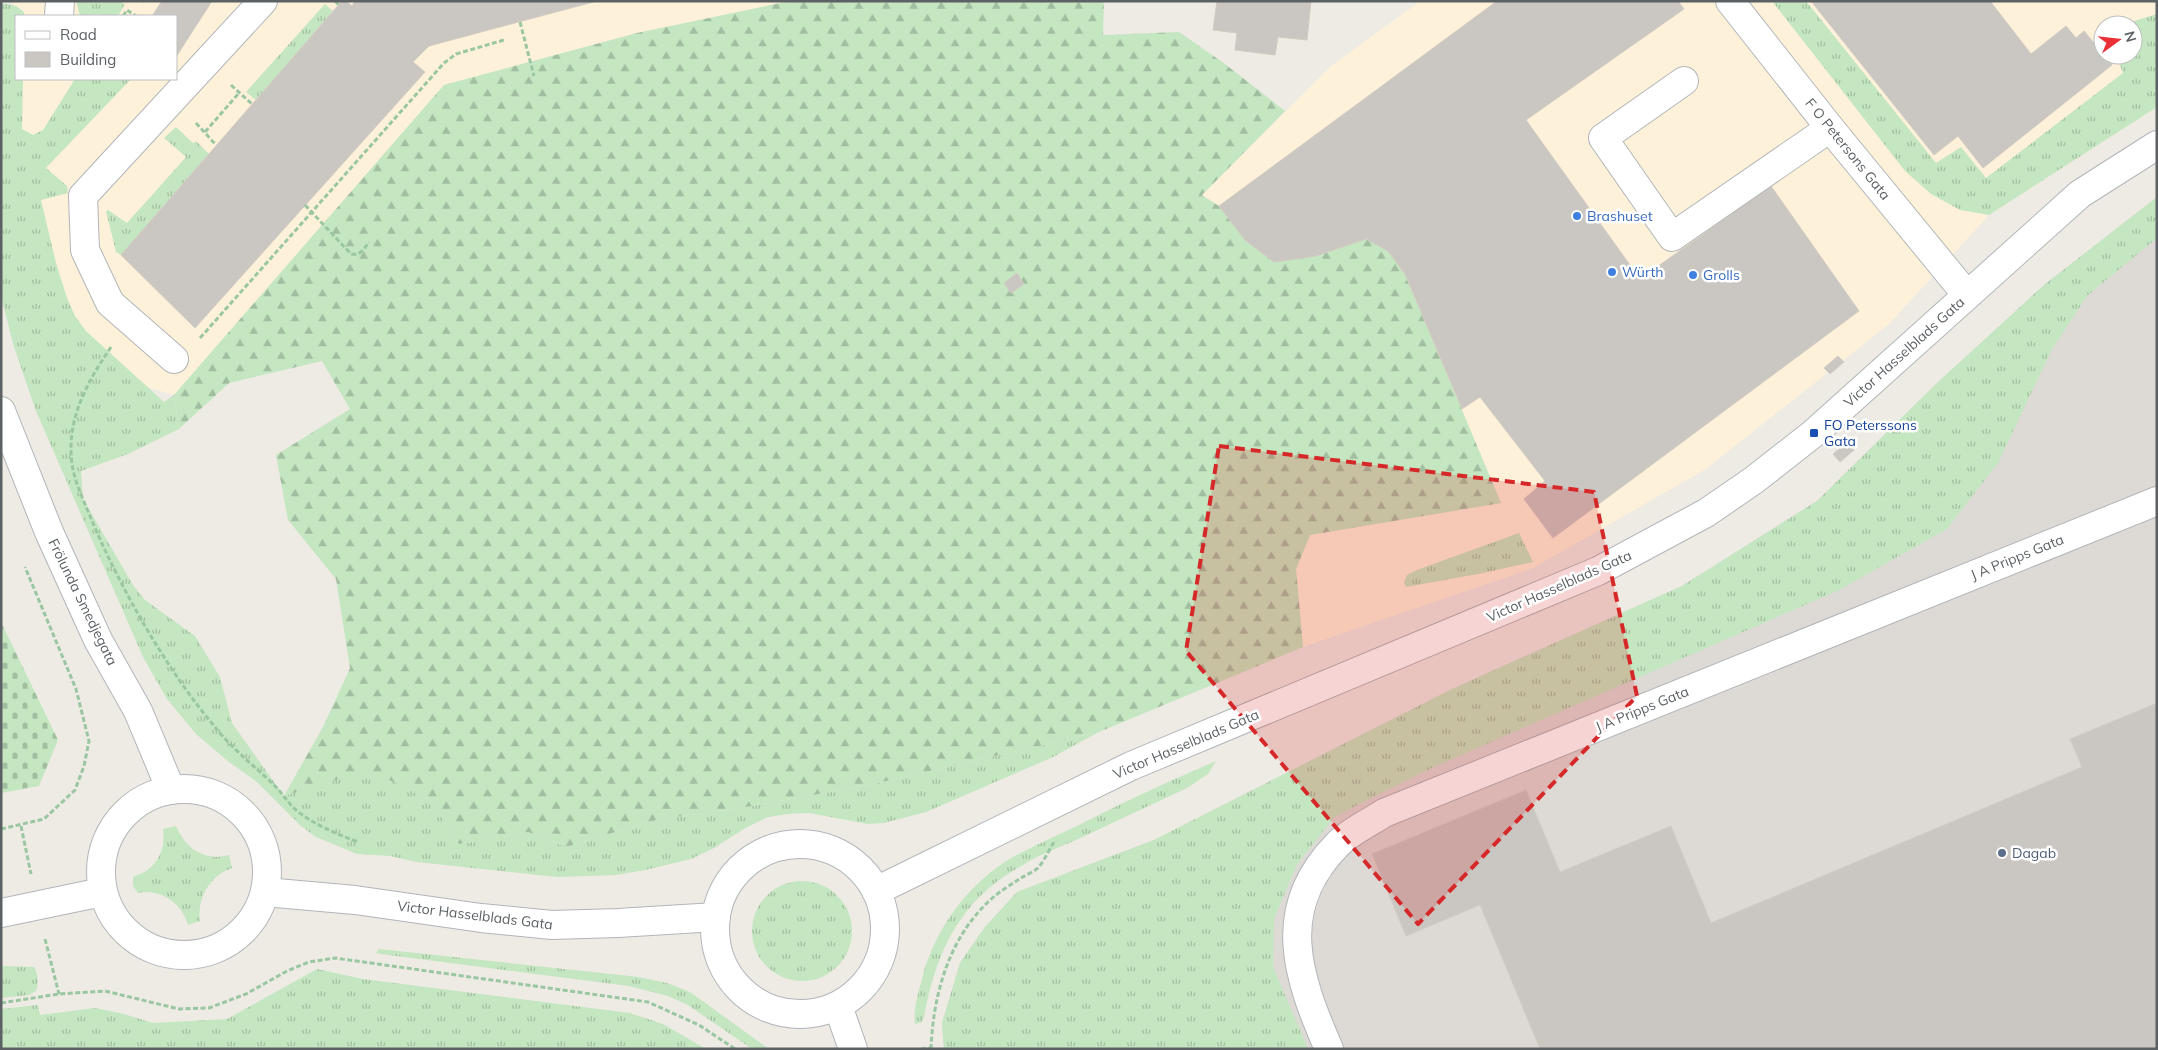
<svg xmlns="http://www.w3.org/2000/svg" width="2158" height="1050" font-family="Mulish,sans-serif">
<style>
.commercial{fill:#fef1da;fill-rule:evenodd}
.industrial{fill:#dddad6}
.grass{fill:url(#grass-tufts)}
.forest{fill:url(#forest-firs)}
.cemetery{fill:url(#cemetery-stones)}
.building{fill:#cac6c1;stroke:#d3ccc2}
.lines{fill:none;stroke-linecap:round;stroke-linejoin:round}
.minor-casing{stroke:#b1b5b9;stroke-width:30}
.path{stroke:#9ac7a2;stroke-width:3;stroke-dasharray:5 2.5;stroke-linecap:butt}
.minor{stroke:#fff;stroke-width:28}
.marked{fill:#d62828;fill-opacity:0.2;stroke:#d62828;stroke-width:4;stroke-dasharray:10 6;stroke-linejoin:round}
.shop-dot{fill:#3f7fe0;stroke:#fff;stroke-width:2}
.transit-dot{fill:#1a4fb4;stroke:#fff;stroke-width:2}
.service-dot{fill:#5c6f8a;stroke:#fff;stroke-width:2}
.labels{text-anchor:middle;dominant-baseline:central;stroke-width:5;stroke-linejoin:round;paint-order:stroke}
.street-label{font-size:14px;fill:#5c6164;stroke:#fff}
.shop-label{font-size:14px;fill:#366cbe;stroke:#fff;text-anchor:start}
.transit-label{font-size:14px;fill:#164399;stroke:#fff;text-anchor:start}
.service-label{font-size:14px;fill:#4e5e75;stroke:#fff;text-anchor:start}
</style>
<defs>
<pattern id="grass-tufts" width="24" height="20" patternUnits="userSpaceOnUse" patternTransform="scale(1.25)"><rect width="24" height="20" fill="#c4e6c0"/><path d="M3 7l-1-3M5 7V3M7 7l1-3M15 17l-1-3M17 17v-4M19 17l1-3" fill="none" stroke="#a2bea0"/></pattern>
<pattern id="forest-firs" width="22" height="20" patternUnits="userSpaceOnUse" patternTransform="scale(1.25)"><rect width="22" height="20" fill="#c4e6c0"/><path d="M5 1l3.5 6h-7zM16 11l3.5 6h-7z" fill="#a2bea0"/></pattern>
<pattern id="cemetery-stones" width="16" height="16" patternUnits="userSpaceOnUse" patternTransform="scale(1.25)"><rect width="16" height="16" fill="#c4e6c0"/><path d="M2 7V4a2 2 0 0 1 4 0v3zM10 15v-3a2 2 0 0 1 4 0v3z" fill="#a2bea0"/></pattern>
</defs>
<rect width="100%" height="100%" fill="#eeebe4"/>
<g class="commercial">
<path d="M 13,1 L 790,1 L 637,33 L 444,85 L 174,395 L 127,381 L 56,314 L 14,128 ZM 16,16 L 176,16 L 176,79 L 16,79 Z"/>
<path d="M 1418,1 L 2157,1 L 2157,107 L 1989,215 L 1889,324 L 1706,469 L 1533,568 L 1303,647 L 1296,569 L 1310,535 L 1501,503 L 1405,274 L 1366,239 L 1316,256 L 1274,262 L 1202,195 L 1331,66 L 1419,2 ZM 2103,25 L 2133,25 L 2133,55 L 2103,55 Z"/>
</g>
<path class="industrial" d="M 2157,197 L 2157,1049 L 944,1049 L 942,1023 L 960,963 L 985,927 L 1017,892 L 1154,840 L 1452,689 L 1682,586 L 1817,501 L 1936,384 L 2044,285 Z"/>
<g class="grass">
<path d="M 76,1 L 119,1 L 125,4 L 118,16 L 80,16 Z"/>
<path d="M 1772,1 L 1806,1 L 1936,163 L 1961,147 L 1986,178 L 2123,73 L 2116,55 L 2133,55 L 2133,25 L 2121,25 L 2157,14 L 2157,107 L 1989,215 L 1960,210 L 1931,194 L 1905,171 Z"/>
<path d="M 1,3 L 16,6 L 24,12 L 24,16 L 16,16 L 16,79 L 23,79 L 22,129 L 33,135 L 43,130 L 75,79 L 131,79 L 46,168 L 67,186 L 68,193 L 41,200 L 56,263 L 67,298 L 75,316 L 86,331 L 164,402 L 174,395 L 179,429 L 128,454 L 81,471 L 83,499 L 133,585 L 145,600 L 195,636 L 220,677 L 232,723 L 284,796 L 369,769 L 430,800 L 459,844 L 528,832 L 566,847 L 655,820 L 746,807 L 869,785 L 1099,732 L 1051,758 L 926,812 L 884,823 L 868,824 L 809,813 L 788,814 L 768,817 L 747,827 L 714,848 L 691,859 L 645,870 L 616,875 L 557,877 L 417,862 L 390,856 L 357,854 L 316,837 L 301,826 L 257,782 L 229,762 L 196,734 L 167,699 L 143,657 L 36,411 L 14,347 L 1,296 Z"/>
<path d="M 325,4 L 333,11 L 256,100 L 246,92 Z"/>
<path d="M 176,127 L 193,143 L 196,141 L 209,154 L 121,255 L 116,252 L 106,211 L 108,210 L 127,223 L 186,157 L 164,138 Z"/>
<path d="M 2157,197 L 2157,238 L 2087,296 L 2052,349 L 1998,463 L 1947,529 L 1839,590 L 1427,770 L 1334,817 L 1296,866 L 1274,919 L 1273,967 L 1308,1049 L 944,1049 L 942,1023 L 960,963 L 985,927 L 1017,892 L 1154,840 L 1452,689 L 1682,586 L 1817,501 L 1936,384 L 2044,285 Z"/>
<path d="M 1519,533 L 1533,562 L 1483,573 L 1406,587 L 1404,582 L 1407,575 L 1417,570 Z"/>
<path d="M 1216,761 L 1208,774 L 1187,788 C 1150,805 1113,823 1076,840 C 1058,848 1038,855 1021,866 C 960,900 936,951 924,1017 L 922,1022 L 915,1024 C 913,1010 918,993 922,979 C 934,930 968,883 1013,857 C 1035,845 1058,835 1081,824 C 1125,801 1170,781 1216,761 Z"/>
<path d="M 176,826 C 185,848 205,862 229,855 L 232,868 C 210,876 197,897 200,921 L 188,925 C 182,903 160,888 138,893 L 133,886 L 133,877 C 156,870 166,852 163,829 Z"/>
<circle cx="802" cy="931" r="50"/>
<path d="M 379,949 L 639,977 L 667,983 L 690,992 L 769,1049 L 752,1049 L 688,1005 L 668,996 L 629,986 L 381,954 L 376,953 Z"/>
<path d="M 1,966 L 34,967 C 38,974 39,983 36,991 L 29,995 L 1,998 Z"/>
<path d="M 317,969 L 363,979 L 630,1013 L 663,1024 L 706,1049 L 1,1049 L 1,1009 L 38,1005 L 40,1015 L 95,1008 L 124,1014 L 153,1023 L 227,1019 Z"/>
</g>
<path class="forest" d="M 790,1 L 1104,1 L 1103,35 L 1179,32 L 1225,64 L 1285,111 L 1202,195 L 1219,206 L 1245,240 L 1274,261 L 1316,256 L 1366,239 L 1388,251 L 1405,274 L 1501,503 L 1310,535 L 1296,569 L 1303,647 L 1099,732 L 869,785 L 746,807 L 655,820 L 566,847 L 528,832 L 459,844 L 430,800 L 369,770 L 284,796 L 324,725 L 350,668 L 336,579 L 288,520 L 276,455 L 350,409 L 322,361 L 229,383 L 179,429 L 174,395 L 444,85 L 637,33 Z"/>
<path class="cemetery" d="M 1,622 L 58,740 L 39,786 L 1,793 Z"/>
<g class="building">
<path d="M 162,1 L 212,1 L 176,57 L 176,16 L 152,16 Z"/>
<path d="M 342,1 L 346,1 L 352,6 L 355,1 L 597,1 L 429,46 L 413,62 L 425,72 L 195,328 L 121,255 Z"/>
<path d="M 1217,1 L 1311,1 L 1307,40 L 1278,37 L 1275,55 L 1235,50 L 1237,33 L 1213,30 Z"/>
<path d="M 1497,1 L 1678,1 L 1684,9 L 1526,120 L 1640,279 L 1771,186 L 1859,311 L 1553,538 L 1524,499 L 1545,481 L 1480,397 L 1462,409 L 1405,274 L 1388,251 L 1366,239 L 1316,256 L 1274,262 L 1245,240 L 1219,206 Z"/>
<path d="M 1811,1 L 1990,1 L 2031,54 L 2066,26 L 2076,38 L 2084,31 L 2112,65 L 1983,168 L 1958,136 L 1934,155 Z"/>
<path d="M 1017,273 L 1024,284 L 1011,293 L 1004,283 Z"/>
<path d="M 1838,356 L 1844,362 L 1830,374 L 1824,368 Z"/>
<path d="M 1847,442 L 1854,450 L 1840,462 L 1833,454 Z"/>
<path d="M 2157,703 L 2157,1049 L 1540,1049 L 1480,905 L 1406,936 L 1372,854 L 1526,790 L 1560,872 L 1671,826 L 1711,923 L 2082,767 L 2070,739 Z"/>
</g>
<g class="lines">
<defs>
<g id="minor">
<path d="M 1730,1 L 1830,128 L 1967,295"/>
<path d="M 59,16 L 60,1"/>
<path d="M 1684,81 L 1603,138 L 1672,237 L 1830,128"/>
<path d="M 174,359 L 110,303 L 85,250 L 83,196 L 263,1"/>
<path d="M 1,411 L 49,532 L 98,640 L 138,711 L 171,790"/>
<circle cx="184" cy="872" r="83"/>
<circle cx="800" cy="929" r="85"/>
<path d="M 876,891 L 1131,766 L 1598,571 L 1706,513 L 1754,480 L 1814,433 L 2080,194 L 2157,145"/>
<path d="M 265,892 L 355,900 L 481,918 L 552,925 L 618,923 L 716,917"/>
<path d="M 1,913 L 102,892"/>
<path d="M 838,1006 L 853,1049"/>
<path d="M 1329,1049 C 1297,976 1274,909 1337,845 C 1349,832 1369,823 1384,813 L 2157,501"/>
</g>
</defs>
<use href="#minor" class="minor-casing"/>
<g class="path">
<path d="M 144,1 L 145,2"/>
<path d="M 335,1 L 339,5"/>
<path d="M 123,16 L 127,10 L 136,16"/>
<path d="M 520,22 L 534,76"/>
<path d="M 231,85 L 252,104"/>
<path d="M 196,123 L 216,145"/>
<path d="M 205,132 L 239,93"/>
<path d="M 305,205 L 351,254 C 360,256 364,249 369,242"/>
<path d="M 200,338 L 444,63 L 456,54 L 504,40"/>
<path d="M 111,347 C 90,378 70,412 71,451 C 71,475 81,494 90,516 C 119,586 166,669 215,727 C 233,750 257,768 277,788 C 284,796 289,804 297,811 C 315,825 337,834 358,842"/>
<path d="M 21,826 L 31,874"/>
<path d="M 1,829 L 44,819 L 75,790 L 84,766 L 89,741 L 76,689 L 25,567"/>
<path d="M 45,939 L 59,994"/>
<path d="M 1,1003 L 59,994 L 105,991 L 179,1009 L 209,1008 L 246,994 L 287,971 L 309,962 L 335,958 L 648,1002 L 699,1025 L 735,1049"/>
<path d="M 921,1049 L 931,1048"/>
<path d="M 931,1049 C 933,996 948,941 987,903 C 997,893 1010,885 1021,878 C 1026,875 1033,872 1038,868 C 1044,861 1049,850 1054,842"/>
</g>
<use href="#minor" class="minor"/>
</g>
<path class="marked" d="M 1219,446 L 1594,492 L 1637,696 L 1418,924 L 1186,651 Z"/>
<g class="shop-dot">
<circle cx="1577" cy="216" r="5"/>
<circle cx="1612" cy="272" r="5"/>
<circle cx="1693" cy="275" r="5"/>
</g>
<rect class="transit-dot" x="1809" y="428" width="10" height="10" rx="2.5"/>
<circle class="service-dot" cx="2002" cy="853" r="5"/>
<g class="labels">
<g class="street-label">
<text transform="translate(1848 149) rotate(51)">F O Petersons Gata</text>
<text transform="translate(1904 352) rotate(-42)">Victor Hasselblads Gata</text>
<text transform="translate(2017 557) rotate(-22)">J A Pripps Gata</text>
<text transform="translate(1559 586) rotate(-24)">Victor Hasselblads Gata</text>
<text transform="translate(83 602) rotate(64)">Frölunda Smedjegata</text>
<text transform="translate(1642 709) rotate(-22)">J A Pripps Gata</text>
<text transform="translate(1186 744) rotate(-23)">Victor Hasselblads Gata</text>
<text transform="translate(475 915) rotate(7)">Victor Hasselblads Gata</text>
</g>
<g class="shop-label">
<text x="1587" y="216">Brashuset</text>
<text x="1622" y="272">Würth</text>
<text x="1703" y="275">Grolls</text>
</g>
<g class="transit-label">
<text x="1824" y="425">FO Peterssons<tspan x="1824" dy="16">Gata</tspan></text>
</g>
<g class="service-label">
<text x="2012" y="853">Dagab</text>
</g>
</g>
<rect width="2158" height="1050" fill="none" stroke="#5c6164" stroke-width="5"/>
<rect x="15" y="15" width="162" height="65" fill="#ffffff" stroke="#bec0c1"/>
<rect x="25" y="31" width="25" height="8" fill="#ffffff" stroke="#bec0c1"/>
<text x="60" y="40" font-size="15" fill="#5c6164">Road</text>
<rect x="25" y="52" width="25" height="15" fill="#cac6c1" stroke="#bec0c1"/>
<text x="60" y="65" font-size="15" fill="#5c6164">Building</text>
<g transform="translate(2118 40) rotate(75)"><circle r="24" fill="#ffffff" stroke="#bec0c1"/>
<path d="M0-4L9 19L0 12L-9 19Z" fill="#e83036"/>
<text y="-8" font-size="14" font-weight="bold" text-anchor="middle" fill="#5c6164">N</text>
</g>
</svg>
